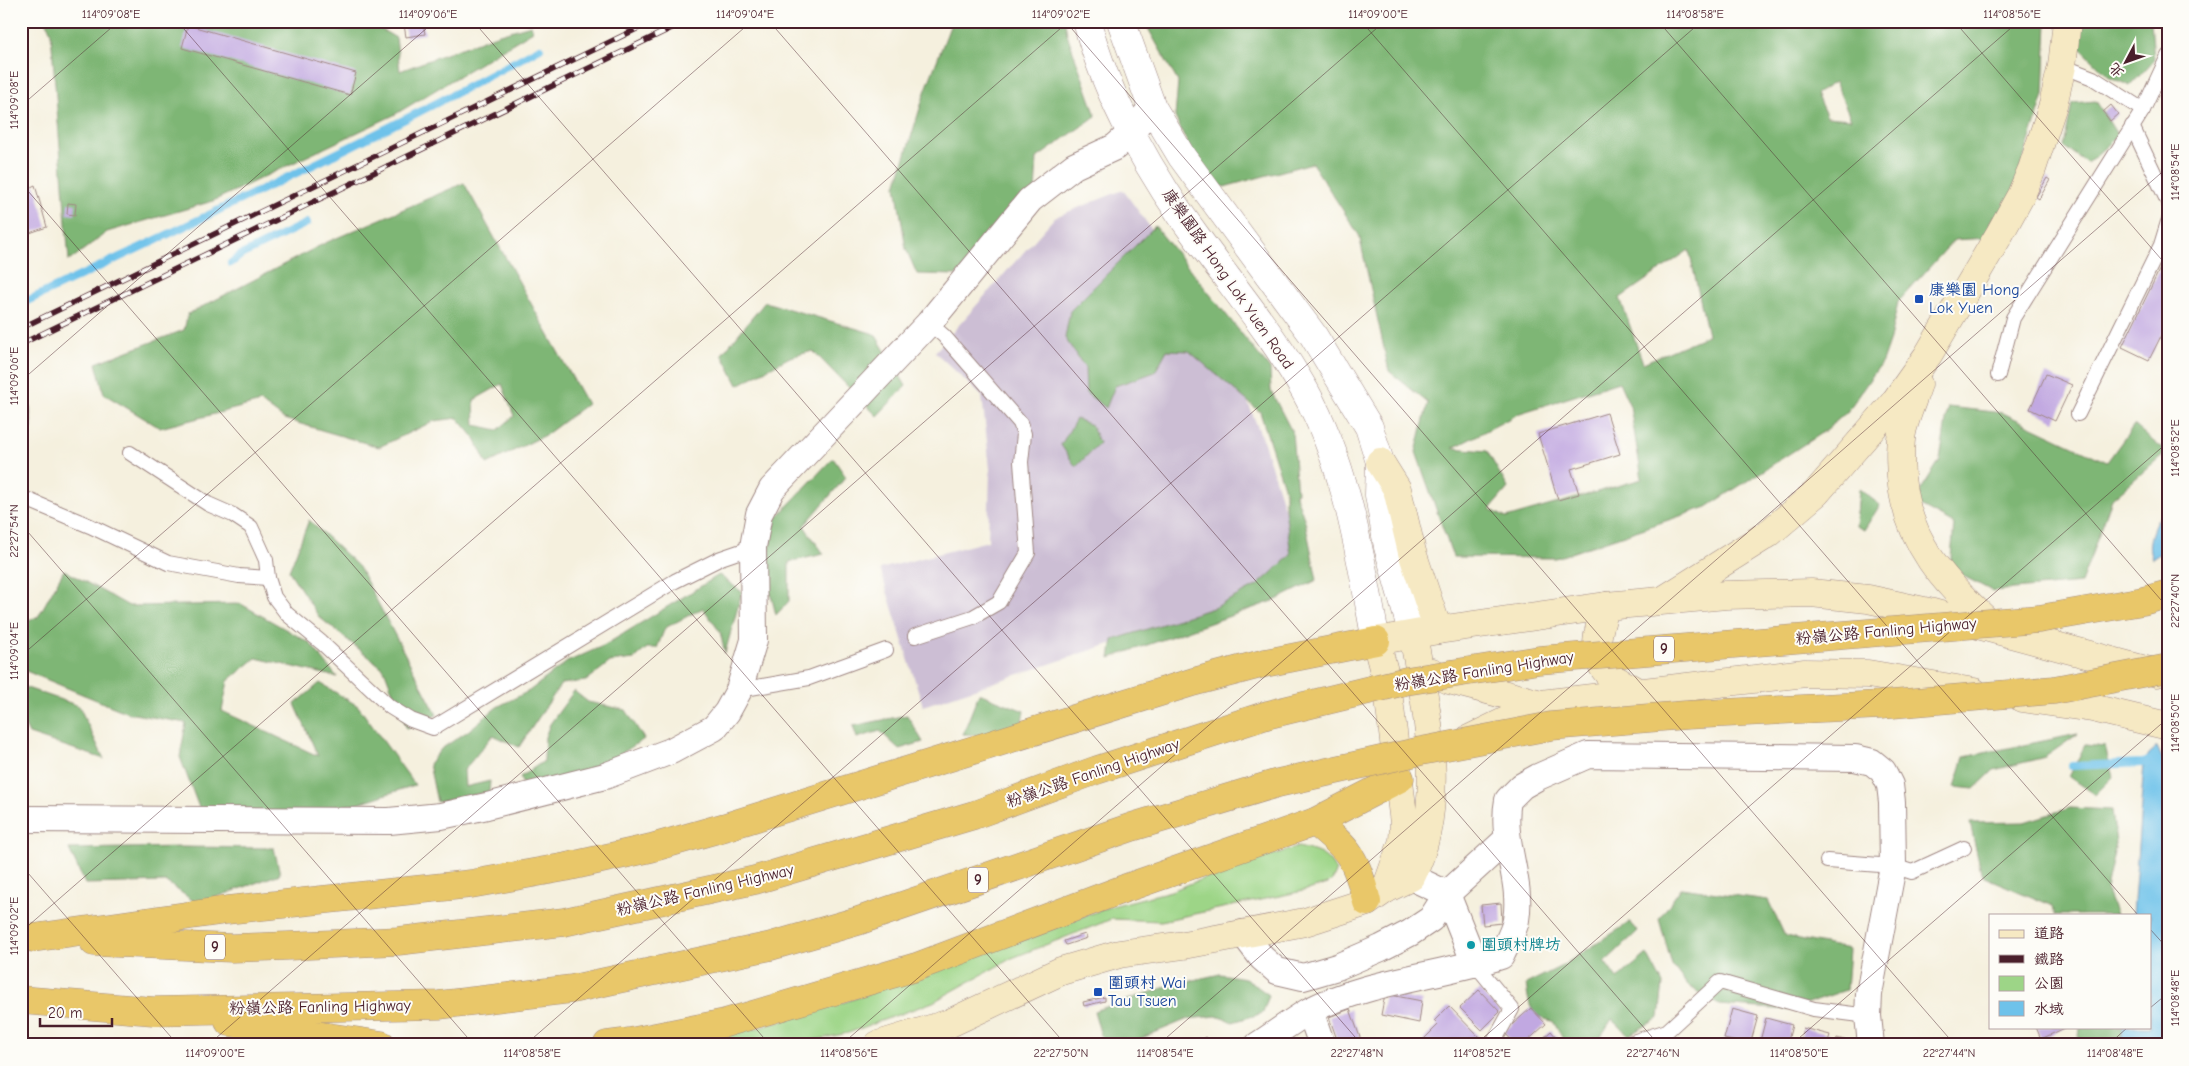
<svg xmlns="http://www.w3.org/2000/svg" width="2189" height="1066" font-family="'Comic Neue','LXGW WenKai TC',sans-serif">
<style>
.industrial{fill:#ccbed4}
.green{fill:#9dd587;stroke:#747a59}
.forest{fill:#7eb674;stroke:#646a50;fill-rule:evenodd}
.water{fill:#6ec2ea;stroke:#5c708a}
.lines{fill:none;stroke-linecap:round;stroke-linejoin:round}
.stream{stroke:#6ec2ea;stroke-width:8}
.building{fill:#c1a8e1}
.service-casing{stroke:#a08884;stroke-width:16}
.minor-casing{stroke:#a08884;stroke-width:28}
.tertiary-casing{stroke:#a08884;stroke-width:29}
.secondary-casing{stroke:#a08884;stroke-width:29}
.motorway-casing{stroke:#a08884;stroke-width:29}
.service{stroke:#fff;stroke-width:14}
.minor{stroke:#fff;stroke-width:26}
.tertiary{stroke:#fff;stroke-width:28}
.secondary{stroke:#f6e9c3;stroke-width:28}
.motorway{stroke:#e9c769;stroke-width:28}
.rail-casing{stroke:#4a1f2b;stroke-width:5.5}
.rail{stroke:#fdfcf7;stroke-width:4;stroke-dasharray:11;stroke-linecap:butt}
.motorway-bridge-casing{stroke:#a08884;stroke-width:29;stroke-linecap:butt}
.motorway-bridge{stroke:#e9c769;stroke-width:28}
.ticks{fill:none;stroke:#4a1f2b;stroke-width:1;stroke-opacity:0.45}
.transit-dot{fill:#1a4fb4;stroke:#fdfcf7;stroke-width:2}
.culture-dot{fill:#0f9aa8;stroke:#fdfcf7;stroke-width:2}
.labels{text-anchor:middle;dominant-baseline:central;stroke-width:4;stroke-linejoin:round;paint-order:stroke}
.shield{fill:#fdfcf7;stroke:#806168;stroke-width:1}
.shield-label{font-size:15px;font-weight:bold;fill:#4a1f2b}
.street-label{font-size:16px;fill:#4a1f2b;stroke:#fdfcf7}
.transit-label{font-size:16px;fill:#164399;stroke:#fdfcf7;text-anchor:start}
.culture-label{font-size:16px;fill:#0d838f;stroke:#fdfcf7;text-anchor:start}
.neatline{fill:none;stroke:#4a1f2b;stroke-width:2}
.ticks-label{font-size:12px;text-anchor:middle;fill:#4a1f2b}
</style>
<rect width="100%" height="100%" fill="#fdfcf7"/>
<filter id="ink" filterUnits="userSpaceOnUse"><feTurbulence type="fractalNoise" baseFrequency=".02" numOctaves="2"/><feDisplacementMap in="SourceGraphic" scale="10" xChannelSelector="R" yChannelSelector="G"/><feConvolveMatrix kernelMatrix="1 2 1 2 8 2 1 2 1" color-interpolation-filters="sRGB"/></filter>
<filter id="wash" filterUnits="userSpaceOnUse"><feTurbulence type="fractalNoise" baseFrequency=".0096" numOctaves="4" result="noise"/><feDisplacementMap in="SourceGraphic" scale="20" xChannelSelector="R" yChannelSelector="G"/><feGaussianBlur stdDeviation="1.12" result="paint"/><feColorMatrix in="noise" values="0 0 0 0 0 0 0 0 0 0 0 0 0 0 0 0 0 1.4 0 .05"/><feComposite in="paint" operator="in"/></filter>
<g filter="url(#wash)">
<rect width="100%" height="100%" fill="#f5f0de"/>
<path class="industrial" d="M 1123,190 L 1213,314 L 1264,443 L 1306,579 L 923,706 L 880,569 L 988,541 L 990,469 L 982,396 L 935,352 L 1055,217 Z"/>
<path class="green" d="M 1298,847 C 1316,851 1329,854 1336,872 L 1333,879 L 1328,884 L 1303,891 L 1161,921 L 1112,919 L 1012,958 L 933,1002 L 848,1033 L 791,1045 L 674,1045 L 749,1028 L 755,1029 L 848,1001 L 1112,906 L 1171,891 L 1228,869 Z"/>
<g class="forest">
<path d="M 46,21 L 367,21 L 396,38 L 400,71 L 496,35 L 531,25 L 533,31 L 394,115 L 213,201 L 107,232 L 69,261 L 51,33 Z"/>
<path d="M 952,21 L 1065,21 L 1067,34 L 1096,116 L 1037,158 L 1034,211 L 956,275 L 917,274 L 906,249 L 896,186 L 925,92 Z"/>
<path d="M 1144,21 L 2047,21 L 2044,95 L 2012,195 L 1988,238 L 1954,240 L 1898,302 L 1890,339 L 1882,362 L 1847,412 L 1826,430 L 1707,507 L 1556,558 L 1453,557 L 1416,452 L 1428,403 L 1389,371 L 1359,235 L 1312,163 L 1224,187 L 1203,176 L 1175,117 L 1178,82 ZM 1835,82 L 1851,119 L 1850,119 L 1827,117 L 1816,94 ZM 1689,250 L 1708,335 L 1643,363 L 1620,298 ZM 1619,382 L 1630,406 L 1642,479 L 1506,518 L 1490,509 L 1508,488 L 1487,451 L 1453,448 L 1520,413 Z"/>
<path d="M 2054,21 L 2151,21 L 2154,60 L 2130,86 L 2108,76 Z"/>
<path d="M 2096,101 L 2118,136 L 2087,163 L 2064,147 L 2072,103 Z"/>
<path d="M 464,183 L 587,404 L 547,434 L 487,464 L 474,437 L 458,418 L 434,421 L 379,447 L 284,419 L 261,402 L 160,428 L 104,394 L 96,363 L 184,330 L 188,314 L 325,243 ZM 502,384 L 514,416 L 498,430 L 475,425 L 474,400 Z"/>
<path d="M 1155,226 L 1270,369 L 1271,391 L 1292,432 L 1297,493 L 1295,493 L 1305,521 L 1317,580 L 1276,600 L 1110,658 L 1113,640 L 1216,607 L 1258,585 L 1291,555 L 1285,508 L 1285,490 L 1260,412 L 1189,351 L 1167,350 L 1155,372 L 1115,386 L 1106,408 L 1086,393 L 1085,368 L 1065,338 L 1070,311 Z"/>
<path d="M 765,302 L 875,334 L 906,386 L 877,416 L 813,351 L 790,357 L 738,385 L 722,354 Z"/>
<path d="M 28,390 L 32,428 L 21,437 L 21,392 Z"/>
<path d="M 1948,407 L 2003,413 L 2107,462 L 2134,425 L 2166,452 L 2112,499 L 2081,583 L 1992,591 L 1950,569 L 1954,524 L 1913,502 L 1940,460 Z"/>
<path d="M 1076,419 L 1091,425 L 1099,443 L 1076,467 L 1061,445 Z"/>
<path d="M 833,458 L 846,477 L 804,526 L 824,554 L 789,562 L 789,601 L 776,615 L 765,571 L 776,518 Z"/>
<path d="M 1859,489 L 1880,505 L 1864,530 L 1856,526 Z"/>
<path d="M 309,520 L 359,567 L 437,715 L 407,729 L 384,669 L 319,617 L 289,571 Z"/>
<path d="M 64,570 L 129,606 L 241,604 L 310,643 L 337,677 L 256,658 L 228,681 L 222,711 L 318,756 L 295,704 L 320,683 L 358,706 L 415,785 L 359,803 L 229,829 L 207,829 L 180,757 L 186,723 L 128,713 L 21,669 L 21,622 L 38,617 Z"/>
<path d="M 719,575 L 742,592 L 725,653 L 720,632 L 703,608 L 665,628 L 657,648 L 647,648 L 634,659 L 610,662 L 586,681 L 561,684 L 519,747 L 493,735 L 464,770 L 465,787 L 490,781 L 489,792 L 437,802 L 429,764 L 441,749 L 468,731 L 497,707 L 529,691 L 567,662 L 605,645 Z"/>
<path d="M 21,686 L 79,706 L 104,759 L 29,734 L 21,718 Z"/>
<path d="M 574,691 L 588,702 L 626,710 L 644,739 L 597,769 L 526,795 L 520,777 L 544,761 L 545,737 L 550,724 Z"/>
<path d="M 979,693 L 1024,711 L 1019,738 L 963,734 Z"/>
<path d="M 907,715 L 923,742 L 899,749 L 880,731 L 857,738 L 853,726 Z"/>
<path d="M 2078,734 L 2045,757 L 1994,770 L 1974,789 L 1955,787 L 1964,757 Z"/>
<path d="M 2085,745 L 2105,747 L 2113,777 L 2095,795 L 2069,777 Z"/>
<path d="M 2070,808 L 2112,810 L 2116,843 L 2106,889 L 2116,915 L 2055,915 L 2053,906 L 1982,876 L 1970,823 L 2024,822 Z"/>
<path d="M 182,847 L 274,848 L 280,874 L 198,904 L 166,882 L 85,884 L 69,849 Z"/>
<path d="M 1681,888 L 1768,900 L 1785,936 L 1849,949 L 1846,990 L 1787,1010 L 1719,1005 L 1687,985 L 1672,965 L 1659,919 Z"/>
<path d="M 1630,922 L 1638,931 L 1605,962 L 1617,979 L 1647,954 L 1663,984 L 1659,1018 L 1629,1035 L 1612,1019 L 1596,1044 L 1563,1039 L 1553,1021 C 1529,1017 1529,1004 1526,984 L 1562,966 Z"/>
<path d="M 1220,974 L 1245,978 L 1269,995 L 1263,1013 L 1233,1022 L 1216,1016 L 1188,1019 L 1125,1045 L 1113,1045 L 1101,1036 L 1094,1011 L 1172,985 Z"/>
<path d="M 2080,1027 L 2123,1027 L 2121,1045 L 2078,1045 Z"/>
</g>
<g class="water">
<path d="M 2168,503 L 2168,548 L 2152,559 C 2144,541 2157,519 2168,503 Z"/>
<path d="M 2157,747 L 2167,769 L 2166,880 L 2168,1045 L 2121,1045 L 2123,1027 L 2150,1027 L 2150,915 L 2133,915 L 2144,763 L 2149,754 Z"/>
</g>
<g class="lines">
<g class="stream">
<path d="M 231,263 L 241,255 L 307,223"/>
<path d="M 21,304 C 195,221 371,141 540,48"/>
<path d="M 2072,766 L 2144,763 L 2152,759"/>
</g>
</g>
<g id="blocks">
<g class="building">
<path d="M 411,21 L 428,21 L 423,23 L 425,34 L 406,37 L 404,25 L 412,23 Z"/>
<path d="M 188,25 L 356,73 L 350,95 L 182,48 Z"/>
<path d="M 2111,105 L 2118,114 L 2110,121 L 2103,112 Z"/>
<path d="M 2047,178 L 2050,180 L 2039,199 L 2036,197 Z"/>
<path d="M 35,185 L 47,227 L 21,236 L 21,192 Z"/>
<path d="M 68,203 L 76,204 L 75,215 L 67,214 Z"/>
<path d="M 2168,252 L 2168,322 L 2149,360 L 2122,347 Z"/>
<path d="M 2046,374 L 2072,385 L 2055,421 L 2030,409 Z"/>
<path d="M 1607,413 L 1620,454 L 1571,469 L 1579,494 L 1558,500 L 1538,434 Z"/>
<path d="M 1501,903 L 1502,923 L 1483,925 L 1481,905 Z"/>
<path d="M 1085,934 L 1087,938 L 1066,945 L 1064,941 Z"/>
<path d="M 1479,990 L 1500,1012 L 1482,1030 L 1460,1008 Z"/>
<path d="M 1385,994 L 1422,1001 L 1419,1023 L 1381,1015 Z"/>
<path d="M 1105,997 L 1105,1001 L 1084,1006 L 1083,1002 Z"/>
<path d="M 1449,1006 L 1479,1037 L 1470,1045 L 1427,1045 L 1423,1040 L 1438,1025 L 1434,1021 Z"/>
<path d="M 1531,1008 L 1546,1024 L 1523,1045 L 1516,1045 L 1504,1032 Z"/>
<path d="M 1350,1009 L 1361,1040 L 1348,1045 L 1339,1045 L 1329,1017 Z"/>
<path d="M 1732,1009 L 1758,1016 L 1750,1045 L 1724,1039 Z"/>
<path d="M 1766,1018 L 1792,1025 L 1787,1045 L 1759,1045 Z"/>
<path d="M 2036,1027 L 2067,1027 L 2041,1039 Z"/>
<path d="M 1803,1028 L 1830,1035 L 1827,1045 L 1799,1045 Z"/>
<path d="M 1551,1031 L 1563,1045 L 1536,1045 Z"/>
<path d="M 1206,1037 L 1211,1045 L 1193,1045 Z"/>
<path d="M 1837,1038 L 1859,1044 L 1859,1045 L 1835,1045 Z"/>
</g>
</g>
</g>
<g filter="url(#ink)">
<use href="#blocks" fill-opacity="0" stroke="#a08884" stroke-width="1"/>
<g class="lines">
<defs>
<g id="service">
<path d="M 2143,110 L 2168,56"/>
<path d="M 2132,126 L 2168,202"/>
<path d="M 1998,375 L 2013,318 L 2143,110 L 2093,78 L 2062,66"/>
<path d="M 2078,414 L 2161,245 L 2168,222"/>
<path d="M 130,453 L 208,504 L 233,515 L 251,527 L 266,560 L 268,578 L 274,597 L 287,614 L 322,643 L 390,707 L 411,720 L 433,728 L 675,581 L 721,558 L 753,547"/>
<path d="M 21,497 L 90,526 L 168,563 L 239,576 L 268,578"/>
<path d="M 915,636 L 973,617 L 999,602 L 1028,553 L 1021,462 L 1024,434 L 1020,423 L 944,336 L 929,323"/>
<path d="M 739,690 L 809,678 L 886,650"/>
<path d="M 1827,861 L 1893,866 L 1912,872 L 1964,848"/>
<path d="M 1475,964 L 1512,1009 L 1492,1045"/>
<path d="M 1623,1045 L 1667,1031 L 1720,982 L 1814,1009 L 1868,1016"/>
</g>
<g id="minor">
<path d="M 21,819 L 389,821 L 441,816 L 487,806 L 605,776 L 671,751 L 714,728 L 727,712 L 739,690 L 754,640 L 753,547 L 759,514 L 772,489 L 929,323 L 1030,200 L 1074,166 L 1115,147 L 1132,132 L 1152,107"/>
<path d="M 1411,877 L 1447,894 L 1475,964"/>
<path d="M 1243,933 L 1262,958 L 1277,971 L 1303,977 L 1337,967 L 1381,948 L 1410,933 L 1431,919 L 1447,894 L 1506,840"/>
<path d="M 1310,1011 L 1322,1045"/>
<path d="M 1258,1045 C 1275,1034 1292,1021 1309,1011 C 1366,981 1440,976 1501,956 C 1506,945 1514,932 1516,920 C 1523,880 1500,841 1508,800 L 1522,786 L 1538,777 L 1588,755 L 1855,758 L 1872,762 L 1883,771 L 1890,785 L 1892,802 L 1893,866 L 1869,994 L 1868,1016 L 1871,1045"/>
</g>
<g id="tertiary">
<path d="M 1087,21 C 1106,98 1154,180 1201,243 C 1237,292 1275,338 1305,391 C 1348,469 1360,556 1376,641"/>
<path d="M 1121,21 L 1152,107 L 1182,157 L 1313,335 L 1369,427 L 1380,462 L 1379,495 L 1388,547 L 1413,635"/>
</g>
<g id="secondary">
<path d="M 1918,384 C 1913,399 1907,413 1903,428 C 1899,443 1900,461 1901,477 C 1907,543 1945,583 1991,625"/>
<path d="M 1380,462 L 1397,489 L 1412,552 L 1438,630"/>
<path d="M 1665,599 L 1768,534 L 1816,493 L 1894,403 L 1928,355 L 1999,235 L 2021,195 L 2032,169 L 2053,105 L 2062,66 L 2067,21"/>
<path d="M 1606,606 C 1599,628 1590,651 1606,671 C 1612,680 1630,687 1639,693"/>
<path d="M 1376,641 L 1438,630 L 1606,606 L 1726,595 L 1811,593 L 1868,599 L 1933,613 L 2157,673"/>
<path d="M 1376,641 L 1387,683 L 1404,823 L 1403,841 L 1386,889"/>
<path d="M 1432,672 L 1449,680 L 1541,704"/>
<path d="M 2022,698 L 2092,708 L 2168,726"/>
<path d="M 1469,739 L 1541,704 L 1805,673 L 1868,674 L 1974,692"/>
<path d="M 878,1045 L 950,1023 L 1061,971 L 1119,954 L 1184,945 L 1305,922 L 1367,902 L 1386,889 L 1411,877 C 1448,805 1427,711 1413,635"/>
</g>
<g id="motorway">
<path d="M 1315,822 C 1350,850 1356,858 1367,902"/>
<path d="M 33,938 L 227,910 L 471,884 L 566,867 L 651,848 L 725,827 L 1193,682 L 1265,663 L 1376,641"/>
<path d="M 94,942 L 232,948 L 288,946 L 398,941 L 564,922 L 755,880 L 974,815 L 1097,770 L 1168,747"/>
<path d="M 21,1000 L 153,1011 L 439,1005 L 572,989 L 771,946 L 858,921 L 1132,827 L 1185,811"/>
<path d="M 229,1022 L 382,1045"/>
<path d="M 607,1045 L 630,1042 L 725,1023 L 916,967 L 1126,888 L 1315,822 L 1400,778"/>
</g>
</defs>
<use href="#service" class="service-casing"/>
<use href="#minor" class="minor-casing"/>
<use href="#tertiary" class="tertiary-casing"/>
<use href="#secondary" class="secondary-casing"/>
<use href="#motorway" class="motorway-casing"/>
<use href="#service" class="service"/>
<use href="#minor" class="minor"/>
<use href="#tertiary" class="tertiary"/>
<use href="#secondary" class="secondary"/>
<use href="#motorway" class="motorway"/>
<defs>
<g id="rail">
<path d="M 21,328 L 653,21"/>
<path d="M 21,344 L 686,21"/>
</g>
</defs>
<use href="#rail" class="rail-casing"/>
<use href="#rail" class="rail"/>
<defs>
<g id="motorway-bridge">
<path d="M 1168,747 L 1267,715 L 1406,681 L 1539,660 L 2039,619 L 2143,601 L 2168,594"/>
<path d="M 1185,811 L 1278,783 L 1421,751 L 1551,726 L 1686,715 L 1881,705 L 2054,690 L 2168,668"/>
</g>
</defs>
<use href="#motorway-bridge" class="motorway-bridge-casing"/>
<use href="#motorway-bridge" class="motorway-bridge"/>
</g>
</g>
<path class="ticks" d="M 177,21 L 1066,1045M 473,21 L 1362,1045M 769,21 L 1659,1045M 1065,21 L 1955,1045M 1361,21 L 2138,915M 1658,21 L 2168,608M 1954,21 L 2168,267M 21,106 L 119,21M 21,183 L 770,1045M 21,381 L 435,21M 21,524 L 474,1045M 21,656 L 752,21M 21,865 L 178,1045M 2150,929 L 2168,949M 21,932 L 1069,21M 2150,1008 L 2168,993M 208,1045 L 1385,21M 525,1045 L 1702,21M 841,1045 L 2019,21M 1158,1045 L 2168,167M 1475,1045 L 2168,442M 1791,1045 L 2168,718M 2108,1045 L 2128,1027"/>
<g class="transit-dot">
<rect x="1914" y="294" width="10" height="10" rx="2.5"/>
<rect x="1093" y="987" width="10" height="10" rx="2.5"/>
</g>
<circle class="culture-dot" cx="1471" cy="945" r="5"/>
<g class="labels">
<g class="shield">
<rect x="1654" y="636.5" width="20" height="25" rx="4"/>
<rect x="968" y="867.5" width="20" height="25" rx="4"/>
<rect x="205" y="934.5" width="20" height="25" rx="4"/>
</g>
<g class="shield-label">
<text x="1664" y="649">9</text>
<text x="978" y="880">9</text>
<text x="215" y="947">9</text>
</g>
<g class="street-label">
<text transform="translate(1228 279) rotate(55)">康樂園路 Hong Lok Yuen Road</text>
<text transform="translate(1886 631) rotate(-5)">粉嶺公路 Fanling Highway</text>
<text transform="translate(1484 671) rotate(-9)">粉嶺公路 Fanling Highway</text>
<text transform="translate(1093 773) rotate(-19)">粉嶺公路 Fanling Highway</text>
<text transform="translate(705 890) rotate(-13)">粉嶺公路 Fanling Highway</text>
<text transform="translate(320 1007) rotate(-1)">粉嶺公路 Fanling Highway</text>
</g>
<g class="transit-label">
<text x="1929" y="290">康樂園 Hong<tspan x="1929" dy="18">Lok Yuen</tspan></text>
<text x="1108" y="983">圍頭村 Wai<tspan x="1108" dy="18">Tau Tsuen</tspan></text>
</g>
<g class="culture-label">
<text x="1481" y="945">圍頭村牌坊</text>
</g>
</g>
<rect width="2189" height="1066" fill="none" stroke="#fdfcf7" stroke-width="55"/>
<rect x="1989" y="914" width="162" height="115" fill="#fdfcf7" stroke="#b5a4a5"/>
<rect x="1999" y="930" width="25" height="8" fill="#f6e9c3" stroke="#b5a4a5"/>
<text x="2034" y="938" font-size="15" fill="#4a1f2b">道路</text>
<rect x="1999" y="955" width="25" height="8" fill="#4a1f2b" stroke="#b5a4a5"/>
<text x="2034" y="964" font-size="15" fill="#4a1f2b">鐵路</text>
<rect x="1999" y="976" width="25" height="15" fill="#9dd587" stroke="#b5a4a5"/>
<text x="2034" y="988" font-size="15" fill="#4a1f2b">公園</text>
<rect x="1999" y="1001" width="25" height="15" fill="#6ec2ea" stroke="#b5a4a5"/>
<text x="2034" y="1014" font-size="15" fill="#4a1f2b">水域</text>
<g transform="translate(2126 62) rotate(229)" stroke="#fdfcf7" stroke-width="4" paint-order="stroke">
<path d="M0-4L9 19L0 12L-9 19Z" fill="#4a1f2b"/>
<text y="-8" font-size="14" font-weight="bold" text-anchor="middle" fill="#4a1f2b">北</text>
</g>
<path d="M40 1018v8h72v-8" fill="none" stroke="#4a1f2b" stroke-width="2.5"/>
<text x="48" y="1018" font-size="15" fill="#4a1f2b" stroke="#fdfcf7" stroke-width="4" paint-order="stroke">20 m</text>
<rect x="28" y="28" width="2134" height="1010" class="neatline"/>
<g class="ticks-label">
<text x="111" y="18">114°09'08"E</text>
<text x="428" y="18">114°09'06"E</text>
<text x="745" y="18">114°09'04"E</text>
<text x="1061" y="18">114°09'02"E</text>
<text x="1378" y="18">114°09'00"E</text>
<text x="1695" y="18">114°08'58"E</text>
<text x="2012" y="18">114°08'56"E</text>
<text transform="translate(14 100) rotate(-90)" y="4">114°09'08"E</text>
<text transform="translate(2175 172) rotate(-90)" y="4">114°08'54"E</text>
<text transform="translate(14 376) rotate(-90)" y="4">114°09'06"E</text>
<text transform="translate(2175 448) rotate(-90)" y="4">114°08'52"E</text>
<text transform="translate(14 531) rotate(-90)" y="4">22°27'54"N</text>
<text transform="translate(2175 601) rotate(-90)" y="4">22°27'40"N</text>
<text transform="translate(14 651) rotate(-90)" y="4">114°09'04"E</text>
<text transform="translate(2175 723) rotate(-90)" y="4">114°08'50"E</text>
<text transform="translate(14 926) rotate(-90)" y="4">114°09'02"E</text>
<text transform="translate(2175 998) rotate(-90)" y="4">114°08'48"E</text>
<text x="215" y="1057">114°09'00"E</text>
<text x="532" y="1057">114°08'58"E</text>
<text x="849" y="1057">114°08'56"E</text>
<text x="1061" y="1057">22°27'50"N</text>
<text x="1165" y="1057">114°08'54"E</text>
<text x="1357" y="1057">22°27'48"N</text>
<text x="1482" y="1057">114°08'52"E</text>
<text x="1653" y="1057">22°27'46"N</text>
<text x="1799" y="1057">114°08'50"E</text>
<text x="1949" y="1057">22°27'44"N</text>
<text x="2115" y="1057">114°08'48"E</text>
</g>
</svg>
